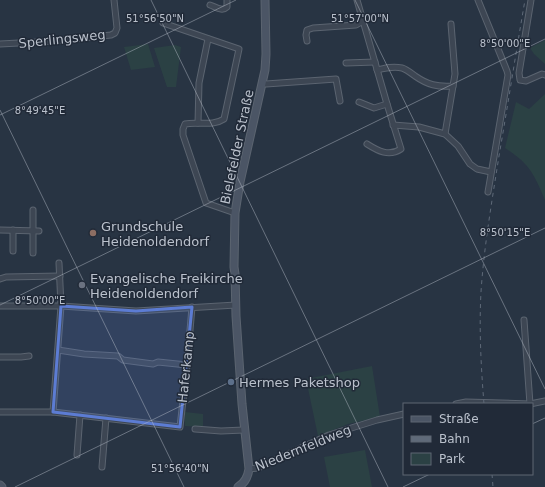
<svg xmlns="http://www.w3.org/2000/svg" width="545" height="487" font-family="'DejaVu Sans',sans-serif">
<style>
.green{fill:#2b4144}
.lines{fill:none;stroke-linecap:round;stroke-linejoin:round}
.minor-casing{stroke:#5b6470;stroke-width:7}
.secondary-casing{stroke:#5b6470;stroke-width:9}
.minor{stroke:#3d4653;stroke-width:5}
.secondary{stroke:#4b5565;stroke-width:7}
.rail{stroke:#5f6a79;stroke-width:1;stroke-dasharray:4 4;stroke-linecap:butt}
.marked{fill:#5c7cd3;fill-opacity:0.2;stroke:#5c7cd3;stroke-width:3;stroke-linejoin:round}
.ticks{fill:none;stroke:#bac1cc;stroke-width:1;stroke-opacity:0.45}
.education-dot{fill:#8d6e63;stroke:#212a38;stroke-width:1.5}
.worship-dot{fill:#6b7280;stroke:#212a38;stroke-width:1.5}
.service-dot{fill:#5c6f8a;stroke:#212a38;stroke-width:1.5}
.labels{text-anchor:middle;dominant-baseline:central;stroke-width:3;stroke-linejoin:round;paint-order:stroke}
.street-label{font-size:13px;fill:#bac1cc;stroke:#212a38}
.poi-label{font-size:13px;fill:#bac1cc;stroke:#212a38;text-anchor:start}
.ticks-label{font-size:10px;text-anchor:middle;fill:#bac1cc;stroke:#212a38;stroke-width:3;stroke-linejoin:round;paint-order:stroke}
</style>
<rect width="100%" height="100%" fill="#283443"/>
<g class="green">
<path d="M 545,40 L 545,64 L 534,54 L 530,48 Z"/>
<path d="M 148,44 L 155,67 L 131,70 L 124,47 Z"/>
<path d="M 175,45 L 181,47 L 176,87 L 167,87 L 154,48 Z"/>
<path d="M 545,94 L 545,200 C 534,174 530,164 505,148 L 516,102 L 529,109 Z"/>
<path d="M 372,366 L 380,417 L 348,424 L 318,436 L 306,379 Z"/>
<path d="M 185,412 L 203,414 L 203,427 L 185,426 Z"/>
<path d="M 365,450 L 372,487 L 330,487 L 324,457 Z"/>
</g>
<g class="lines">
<defs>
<g id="minor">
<path d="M 357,0 L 387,104 L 401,149 C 389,157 378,151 367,144"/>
<path d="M 478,0 L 507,71 L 508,75 L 488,192"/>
<path d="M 531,0 L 519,73 L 520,80 L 526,81 L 542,74 L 545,75"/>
<path d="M 210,5 C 216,7 222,12 227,7 L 227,0"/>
<path d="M 163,23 L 239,49 L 224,119 C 212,127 198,121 185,124 L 183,129 L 183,135 L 206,203 L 235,213"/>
<path d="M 307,41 L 306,35 L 307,30 L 313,28 L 356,25 L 363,21"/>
<path d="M 0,44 L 56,41 L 111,35 L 115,33 L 117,28 L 114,0"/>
<path d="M 346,63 L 375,62"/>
<path d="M 377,70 C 385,68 393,66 402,68 C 406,69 411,73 415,76 C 428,85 437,87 453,86"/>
<path d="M 262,83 L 266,84 L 336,79 L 340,101"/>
<path d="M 359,102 L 374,108 L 387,104"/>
<path d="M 198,123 L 199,83 L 208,39"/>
<path d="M 393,125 L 419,127 L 445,134 L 458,146 L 470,164 L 477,169 L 491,172"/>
<path d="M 445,134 L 455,74 L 451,24"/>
<path d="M 33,210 L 33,253"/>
<path d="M 0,230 L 39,231"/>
<path d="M 13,230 L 13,251"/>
<path d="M 0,279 L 6,277 L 60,276"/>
<path d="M 0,306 L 61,306 L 136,311 L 236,305"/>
<path d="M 524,320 L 530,404"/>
<path d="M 58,350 L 84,354 L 118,356 L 123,360 L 153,364 L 158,362 L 187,365"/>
<path d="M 0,357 L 21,357 L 29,356"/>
<path d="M 456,404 L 466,402 L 530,404 L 545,401"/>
<path d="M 0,412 L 53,412 L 180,427 L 187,365 L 192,307"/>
<path d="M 53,412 L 61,306 L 59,263"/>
<path d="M 195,429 L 221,431 L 244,430"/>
<path d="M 77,455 L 80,415"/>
<path d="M 102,467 L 106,418"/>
<path d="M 249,469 L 258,468 L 329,435 L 377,420 L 404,414"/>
</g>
<g id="secondary">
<path d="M 0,485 L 2,487"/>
<path d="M 238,487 C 245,483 248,476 249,469 L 242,404 L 236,316 L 235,274 L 234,267 L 235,213 L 240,182 L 265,70 L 266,54 L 265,0"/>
</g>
</defs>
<use href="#minor" class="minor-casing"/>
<use href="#secondary" class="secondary-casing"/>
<use href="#minor" class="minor"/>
<use href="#secondary" class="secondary"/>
<g class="rail">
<path d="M 484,404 C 481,367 479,329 481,292 C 484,246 492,201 499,156 C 508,104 516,52 525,0"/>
<path d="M 492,474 L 493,487"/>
</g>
</g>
<path class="marked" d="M 61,306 L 136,311 L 192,307 L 180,427 L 53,412 Z"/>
<path class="ticks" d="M 151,0 L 388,487M 355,0 L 545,389M 0,110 L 184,487M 0,115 L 236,0M 0,305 L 545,39M 532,424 L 545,418M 15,487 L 545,228M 403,487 L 430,474"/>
<circle class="education-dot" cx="93" cy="233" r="4"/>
<circle class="worship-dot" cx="82" cy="285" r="4"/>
<circle class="service-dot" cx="231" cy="382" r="4"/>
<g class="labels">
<g class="street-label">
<text transform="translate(62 39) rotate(-6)">Sperlingsweg</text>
<text transform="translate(237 147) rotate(-78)">Bielefelder Straße</text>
<text transform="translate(186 367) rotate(-84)">Haferkamp</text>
<text transform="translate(303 448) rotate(-22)">Niedernfeldweg</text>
</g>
<g class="poi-label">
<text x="101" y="226">Grundschule<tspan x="101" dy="15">Heidenoldendorf</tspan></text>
<text x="90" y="278">Evangelische Freikirche<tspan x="90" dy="15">Heidenoldendorf</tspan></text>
<text x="239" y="382">Hermes Paketshop</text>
</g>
</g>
<g class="ticks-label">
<text x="155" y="22">51°56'50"N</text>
<text x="360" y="22">51°57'00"N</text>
<text x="505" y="47">8°50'00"E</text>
<text x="40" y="114">8°49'45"E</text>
<text x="505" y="236">8°50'15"E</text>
<text x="40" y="304">8°50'00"E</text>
<text x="180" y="472">51°56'40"N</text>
</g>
<rect x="403" y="403" width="130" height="72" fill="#212a38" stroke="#5e6673"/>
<rect x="411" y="416" width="20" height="6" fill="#4b5565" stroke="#5e6673"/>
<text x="439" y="423" font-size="12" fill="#bac1cc">Straße</text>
<rect x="411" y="436" width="20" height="6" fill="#5f6a79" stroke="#5e6673"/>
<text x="439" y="443" font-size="12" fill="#bac1cc">Bahn</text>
<rect x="411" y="453" width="20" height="12" fill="#2b4144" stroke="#5e6673"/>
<text x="439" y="463" font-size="12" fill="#bac1cc">Park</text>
</svg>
